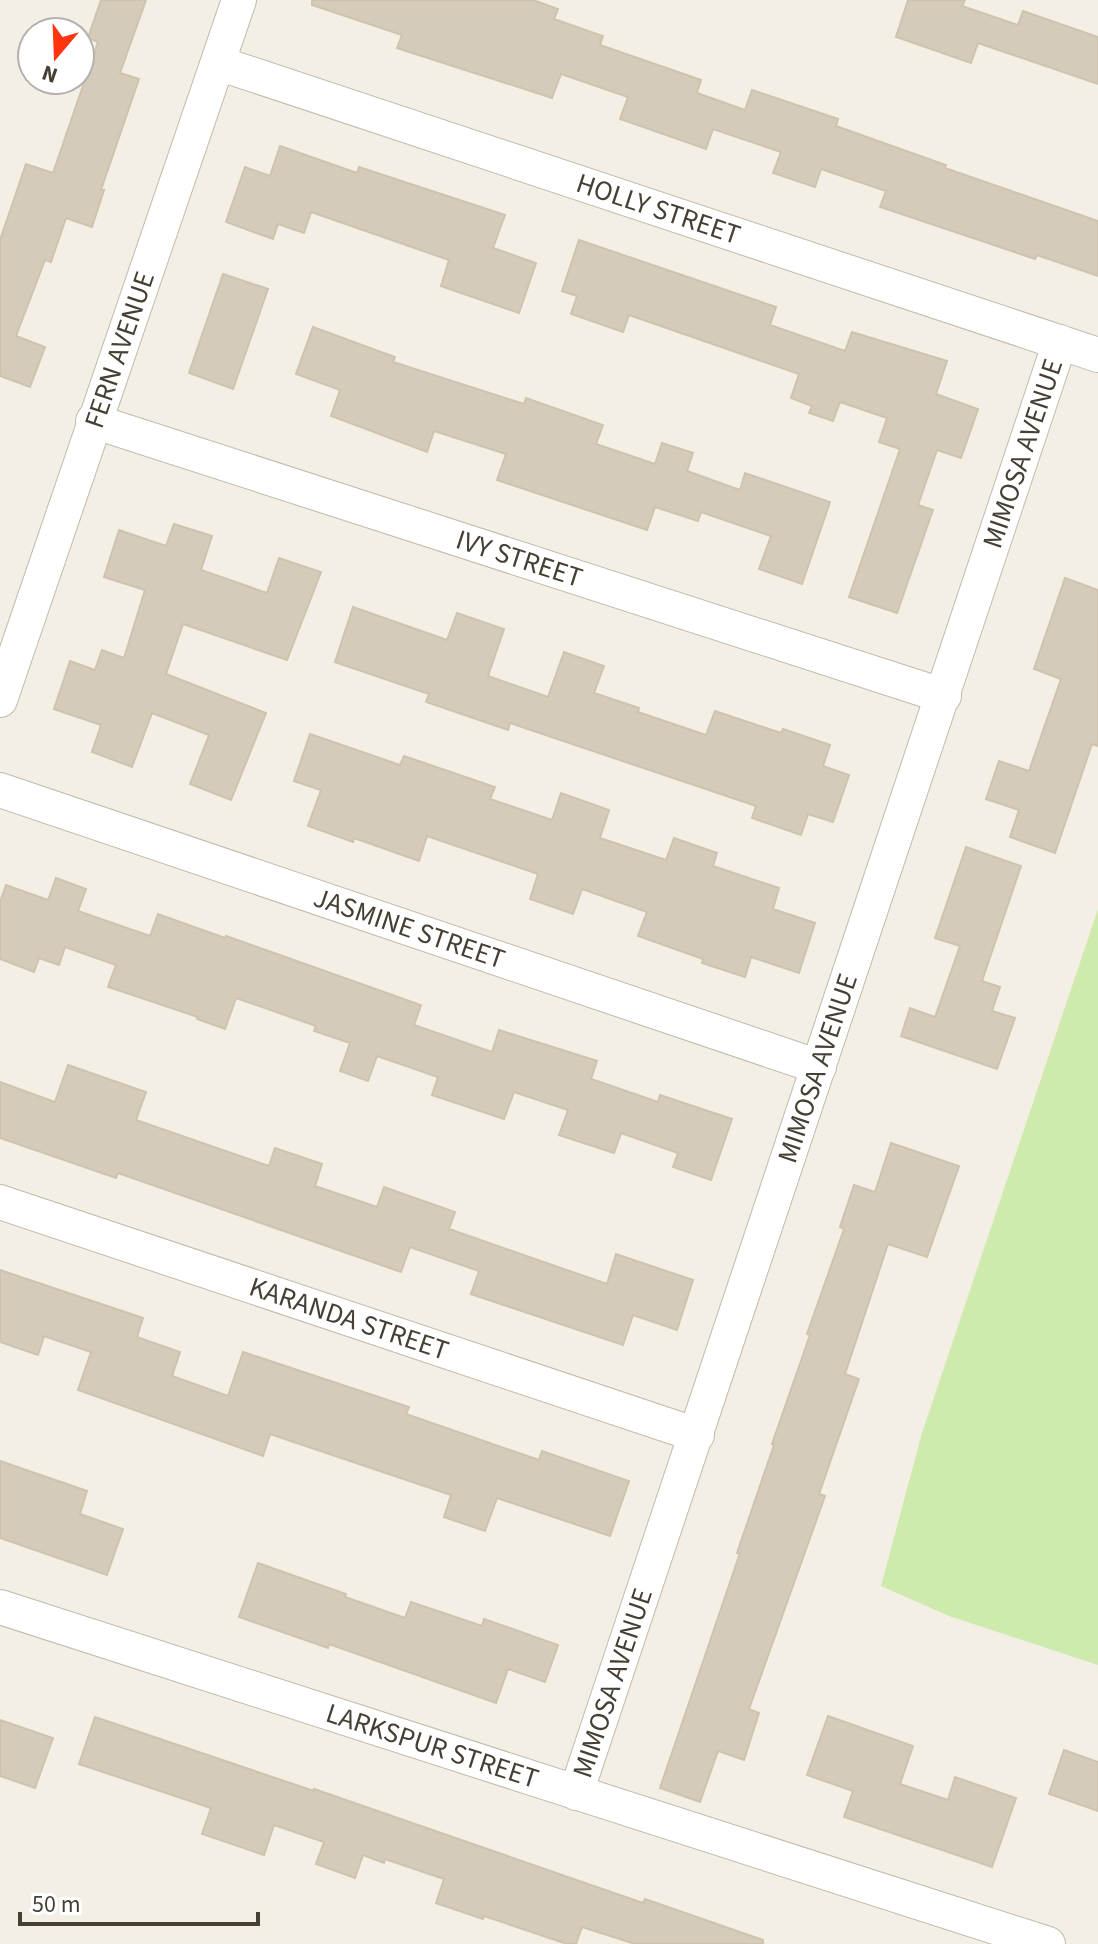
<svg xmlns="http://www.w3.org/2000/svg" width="1098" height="1944" font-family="'Source Sans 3',sans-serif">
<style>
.green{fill:#ceeaac}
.building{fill:#d5cbba;stroke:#d0c3ad;stroke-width:2}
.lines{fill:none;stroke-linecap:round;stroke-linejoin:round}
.street-casing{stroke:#c2baaa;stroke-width:36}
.street{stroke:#fff;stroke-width:34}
.labels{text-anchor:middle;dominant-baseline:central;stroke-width:7;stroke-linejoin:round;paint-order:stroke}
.street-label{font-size:28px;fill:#463f34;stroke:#fff}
</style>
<rect width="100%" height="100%" fill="#f3efe5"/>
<path class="green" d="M 1098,909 L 1098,1665 L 949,1616 L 881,1586 L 922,1433 Z"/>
<g class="building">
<path d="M 101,0 L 146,0 L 120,73 L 139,79 L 101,190 L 104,190 L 92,227 L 66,218 L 51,262 L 45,260 L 16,336 L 45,347 L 30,387 L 0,376 L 0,240 L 26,164 L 53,173 L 98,42 L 88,38 Z"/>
<path d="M 312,0 L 533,0 L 558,9 L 554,19 L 603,36 L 600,45 L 701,80 L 697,93 L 745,110 L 752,90 L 838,119 L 836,126 L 946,165 L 945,168 L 1098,221 L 1098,276 L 1037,255 L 1035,259 L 880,207 L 886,191 L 821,169 L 815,187 L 773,173 L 781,152 L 713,129 L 706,149 L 620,119 L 628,97 L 561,74 L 552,98 L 397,48 L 402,35 L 312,5 Z"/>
<path d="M 908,0 L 965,0 L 962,6 L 1018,25 L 1023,11 L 1098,37 L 1098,84 L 978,43 L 971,63 L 896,37 Z"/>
<path d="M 280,146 L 357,173 L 359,167 L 505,215 L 493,248 L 536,263 L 519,313 L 441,286 L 449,260 L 311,212 L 304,233 L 278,224 L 273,239 L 226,222 L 245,167 L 270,176 Z"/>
<path d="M 579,240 L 776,307 L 770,325 L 845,351 L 852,332 L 947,361 L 936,394 L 978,409 L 961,458 L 937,450 L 918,505 L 933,510 L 897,613 L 849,597 L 900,449 L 879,442 L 887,418 L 840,402 L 833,421 L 809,413 L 812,406 L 791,398 L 799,374 L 629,315 L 623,332 L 571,314 L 577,296 L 562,291 Z"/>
<path d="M 223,274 L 268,289 L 233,389 L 189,373 Z"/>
<path d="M 313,327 L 395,357 L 393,362 L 524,404 L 526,398 L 603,425 L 596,444 L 655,464 L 662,443 L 693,453 L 687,471 L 740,490 L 745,473 L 830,502 L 802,584 L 759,569 L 771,536 L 701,512 L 698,521 L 655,507 L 647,530 L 497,480 L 506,454 L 434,431 L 427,452 L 331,416 L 340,390 L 296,374 Z"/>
<path d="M 174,524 L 212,536 L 201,570 L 267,593 L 279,558 L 321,572 L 287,660 L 183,624 L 166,674 L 266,713 L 231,800 L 190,784 L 209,735 L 152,713 L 132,767 L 92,752 L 101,725 L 54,709 L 70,661 L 95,670 L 102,650 L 124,658 L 145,590 L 104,577 L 119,530 L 166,546 Z"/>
<path d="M 1065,578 L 1098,590 L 1098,746 L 1092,744 L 1055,853 L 1010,837 L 1019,810 L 986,799 L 999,761 L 1029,771 L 1061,679 L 1034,669 Z"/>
<path d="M 353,607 L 447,640 L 457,613 L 504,629 L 488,676 L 548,697 L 564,652 L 604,666 L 594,693 L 639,708 L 638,712 L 706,735 L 715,711 L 781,733 L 783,729 L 830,745 L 823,766 L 849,775 L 833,822 L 808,814 L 801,835 L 752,818 L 756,806 L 510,723 L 508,730 L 426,702 L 429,694 L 335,662 Z"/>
<path d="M 310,734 L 400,765 L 404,756 L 495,787 L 490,799 L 552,820 L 561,793 L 609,810 L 600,838 L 666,860 L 674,838 L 717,853 L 713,866 L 779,888 L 773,909 L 815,923 L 799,973 L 751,957 L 745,977 L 702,963 L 703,959 L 638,936 L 647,912 L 582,889 L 573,914 L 530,899 L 538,874 L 427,836 L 419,861 L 354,838 L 353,842 L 308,826 L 321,790 L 294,781 Z"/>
<path d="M 966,847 L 1021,866 L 982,981 L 1000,987 L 992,1011 L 1015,1018 L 997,1069 L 901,1036 L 910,1008 L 935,1017 L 960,946 L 935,938 Z"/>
<path d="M 56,878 L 86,889 L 78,911 L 150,936 L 158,914 L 225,938 L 226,936 L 421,1005 L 414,1025 L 492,1052 L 499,1030 L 597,1061 L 591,1079 L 658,1102 L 660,1095 L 732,1119 L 711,1180 L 673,1167 L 678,1153 L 621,1133 L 614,1153 L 559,1135 L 568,1110 L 514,1092 L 504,1119 L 432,1095 L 438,1077 L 377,1056 L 368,1081 L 340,1071 L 350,1043 L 314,1031 L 316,1026 L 236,998 L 225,1029 L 197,1019 L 198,1017 L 108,987 L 116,965 L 65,947 L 59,965 L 39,958 L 34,972 L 0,959 L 0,902 L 6,885 L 48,900 Z"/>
<path d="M 68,1065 L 146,1092 L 136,1120 L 269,1166 L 275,1148 L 322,1164 L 315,1186 L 377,1207 L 384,1187 L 455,1212 L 449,1229 L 607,1284 L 616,1254 L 693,1280 L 677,1330 L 633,1315 L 623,1345 L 471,1294 L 479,1271 L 410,1247 L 401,1272 L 118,1173 L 116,1178 L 0,1138 L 0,1082 L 55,1102 Z"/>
<path d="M 891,1143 L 959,1166 L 927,1257 L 888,1244 L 845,1374 L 859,1379 L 819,1494 L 825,1496 L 749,1709 L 759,1713 L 744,1760 L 718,1751 L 700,1802 L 660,1788 L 740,1553 L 737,1553 L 774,1445 L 772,1444 L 810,1335 L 807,1334 L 844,1229 L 840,1227 L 854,1185 L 875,1192 Z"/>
<path d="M 0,1270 L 143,1318 L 137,1337 L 180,1352 L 172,1376 L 228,1396 L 243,1352 L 409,1407 L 406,1414 L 539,1460 L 542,1451 L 629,1481 L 610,1536 L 497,1498 L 485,1531 L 444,1517 L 451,1495 L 270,1434 L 263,1456 L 78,1390 L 91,1352 L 44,1336 L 38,1355 L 0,1342 Z"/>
<path d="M 0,1461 L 87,1491 L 80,1514 L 123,1529 L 107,1575 L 0,1538 Z"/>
<path d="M 258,1563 L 346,1594 L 345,1597 L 405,1618 L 411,1602 L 482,1626 L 484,1619 L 558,1645 L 545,1682 L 508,1669 L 496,1703 L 329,1644 L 328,1648 L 239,1617 Z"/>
<path d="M 828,1716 L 913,1746 L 900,1784 L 948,1800 L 955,1777 L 1016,1798 L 992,1867 L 844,1817 L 853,1791 L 807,1775 Z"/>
<path d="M 95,1717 L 314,1791 L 314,1789 L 643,1903 L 645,1899 L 763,1940 L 763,1944 L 635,1944 L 582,1927 L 576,1944 L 567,1944 L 484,1916 L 483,1919 L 436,1903 L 444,1879 L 385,1859 L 384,1863 L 363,1855 L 355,1878 L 316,1864 L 324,1842 L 274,1825 L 264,1855 L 202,1834 L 211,1808 L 79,1764 Z"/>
<path d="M 0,1720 L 53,1738 L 35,1788 L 0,1776 Z"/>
<path d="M 1064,1750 L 1098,1762 L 1098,1811 L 1049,1794 Z"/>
</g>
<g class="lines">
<defs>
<g id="street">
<path id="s1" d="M 218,63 L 1098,355"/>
<path id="s2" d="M 93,421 L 944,696"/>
<path id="s3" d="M 0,700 L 239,0"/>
<path id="s4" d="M 0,790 L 819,1067"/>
<path id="s5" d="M 0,1202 L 697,1435"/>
<path id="s6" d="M 0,1607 L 1048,1944"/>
<path id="s7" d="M 576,1793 L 1060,342"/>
</g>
</defs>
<use href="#street" class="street-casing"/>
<use href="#street" class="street"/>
</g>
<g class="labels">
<g class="street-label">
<text stroke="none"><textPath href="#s1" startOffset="464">HOLLY STREET</textPath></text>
<text stroke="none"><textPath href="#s3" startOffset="370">FERN AVENUE</textPath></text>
<text stroke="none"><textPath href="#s7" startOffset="1412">MIMOSA AVENUE</textPath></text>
<text stroke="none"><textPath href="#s2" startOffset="448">IVY STREET</textPath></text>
<text stroke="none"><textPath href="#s4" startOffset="432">JASMINE STREET</textPath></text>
<text stroke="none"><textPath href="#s7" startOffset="764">MIMOSA AVENUE</textPath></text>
<text stroke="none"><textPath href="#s5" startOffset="368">KARANDA STREET</textPath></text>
<text stroke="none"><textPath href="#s7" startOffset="116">MIMOSA AVENUE</textPath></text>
<text stroke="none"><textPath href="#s6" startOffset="454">LARKSPUR STREET</textPath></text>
</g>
</g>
<g transform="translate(56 56) rotate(199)"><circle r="38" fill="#ffffff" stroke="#b5b2ae" stroke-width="2"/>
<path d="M0-6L14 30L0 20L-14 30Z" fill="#ff3510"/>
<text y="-12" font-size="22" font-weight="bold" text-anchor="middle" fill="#463f34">N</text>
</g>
<path d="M20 1912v12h238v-12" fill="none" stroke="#463f34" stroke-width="4"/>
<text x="32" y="1912" font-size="24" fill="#463f34" stroke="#ffffff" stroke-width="6" paint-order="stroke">50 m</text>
</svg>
